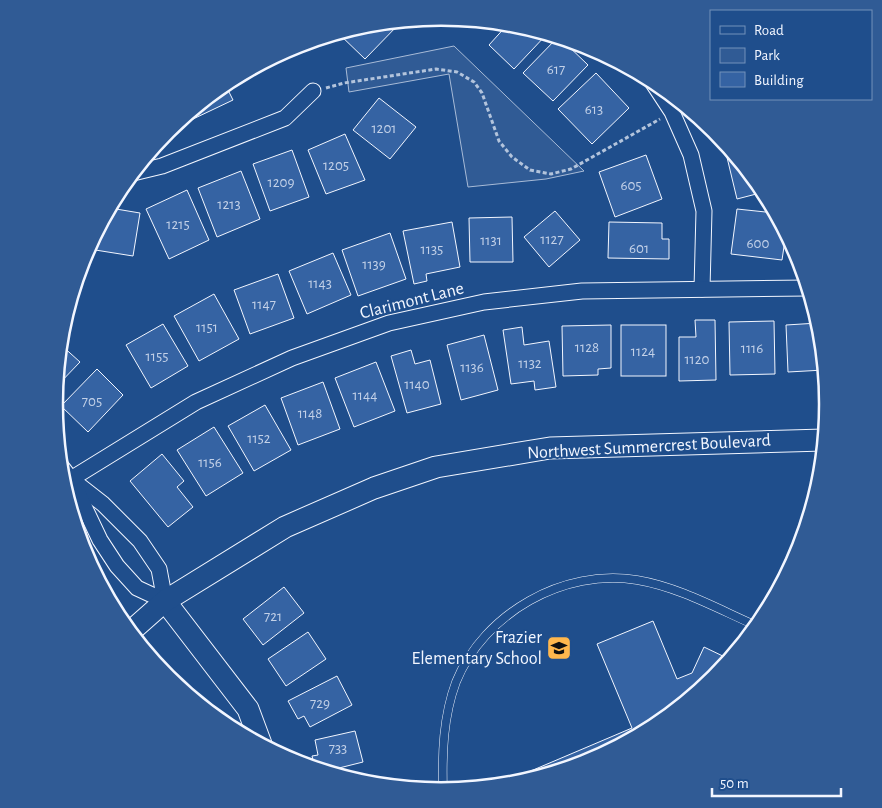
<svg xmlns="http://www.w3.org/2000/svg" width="882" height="808" font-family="'Alegreya Sans',sans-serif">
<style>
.green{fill:#305b95;stroke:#a8bbd7}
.building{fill:#3563a3;stroke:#f2f6ff}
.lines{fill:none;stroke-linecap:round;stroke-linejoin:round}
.lane-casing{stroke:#f2f6ff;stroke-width:9}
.street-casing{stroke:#f2f6ff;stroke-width:17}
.secondary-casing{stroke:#f2f6ff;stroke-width:23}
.path{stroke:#b3c4dc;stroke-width:3;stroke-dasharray:4 2.5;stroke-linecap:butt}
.lane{stroke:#1f4e8c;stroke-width:8}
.street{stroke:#1f4e8c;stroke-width:15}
.secondary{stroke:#1f4e8c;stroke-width:21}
.labels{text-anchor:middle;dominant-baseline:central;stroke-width:4;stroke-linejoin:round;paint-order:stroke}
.number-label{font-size:15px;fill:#c3d1e8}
.street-label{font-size:18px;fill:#f2f6ff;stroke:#1f4e8c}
.poi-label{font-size:18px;fill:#f2f6ff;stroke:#1f4e8c;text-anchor:end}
.rim{fill:none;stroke:#f2f6ff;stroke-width:2.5}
</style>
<rect width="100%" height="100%" fill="#1f4e8c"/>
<path class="green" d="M 454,46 L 584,171 L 546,179 L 468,187 L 449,74 L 349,92 L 346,68 Z"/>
<g class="building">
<path d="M 399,22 L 400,23 L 365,59 L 338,33 L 366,25 Z"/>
<path d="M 508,24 L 517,25 L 547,34 L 514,69 L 489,45 Z"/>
<path d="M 558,37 L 561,39 L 588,65 L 553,101 L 523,73 Z"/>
<path d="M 596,73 L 629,108 L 592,144 L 558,109 Z"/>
<path d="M 225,84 L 233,100 L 193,119 L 190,112 Z"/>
<path d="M 379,98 L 416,127 L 390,159 L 353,130 Z"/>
<path d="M 345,134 L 365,180 L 326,194 L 308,150 Z"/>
<path d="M 729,148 L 763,190 L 764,192 L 737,199 L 725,149 Z"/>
<path d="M 292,150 L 309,197 L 270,211 L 253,164 Z"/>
<path d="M 646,155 L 662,199 L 615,217 L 599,172 Z"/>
<path d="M 241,171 L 260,219 L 217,237 L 198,188 Z"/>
<path d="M 187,190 L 209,240 L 169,259 L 146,209 Z"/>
<path d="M 110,208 L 140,213 L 133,256 L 89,249 Z"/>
<path d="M 737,209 L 775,213 L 786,233 L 782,260 L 731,254 Z"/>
<path d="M 555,211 L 580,240 L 549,267 L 524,237 Z"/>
<path d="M 512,217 L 513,262 L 470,262 L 469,218 Z"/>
<path d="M 452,222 L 460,267 L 426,274 L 427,281 L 414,284 L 403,231 Z"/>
<path d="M 609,222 L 662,223 L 662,239 L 669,239 L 669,259 L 608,258 Z"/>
<path d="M 390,233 L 406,279 L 358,296 L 342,250 Z"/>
<path d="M 333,253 L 351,295 L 307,314 L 289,271 Z"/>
<path d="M 278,274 L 294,318 L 250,334 L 234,290 Z"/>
<path d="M 214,294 L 239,339 L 199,361 L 174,316 Z"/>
<path d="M 695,320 L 715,320 L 716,380 L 679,381 L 679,337 L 696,337 Z"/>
<path d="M 774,321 L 775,374 L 730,375 L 729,322 Z"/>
<path d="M 818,323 L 824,370 L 788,372 L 786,325 Z"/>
<path d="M 163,324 L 188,366 L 151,388 L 126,345 Z"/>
<path d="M 611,325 L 611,368 L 598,369 L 598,375 L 563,376 L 562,326 Z"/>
<rect x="621" y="325" width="45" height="51"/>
<path d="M 522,327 L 524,345 L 549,341 L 556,387 L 535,390 L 534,381 L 511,384 L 503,330 Z"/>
<path d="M 484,335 L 498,390 L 461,400 L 447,345 Z"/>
<path d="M 60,344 L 80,362 L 56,387 Z"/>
<path d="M 411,350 L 415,364 L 430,360 L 441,404 L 407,413 L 391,356 Z"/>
<path d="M 376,362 L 395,411 L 354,427 L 335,378 Z"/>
<path d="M 97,369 L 123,395 L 88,432 L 61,406 Z"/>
<path d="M 323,382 L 340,429 L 298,445 L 281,398 Z"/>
<path d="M 265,405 L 291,450 L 254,471 L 228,426 Z"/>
<path d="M 214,427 L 243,473 L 206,496 L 177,450 Z"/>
<path d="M 162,454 L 184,481 L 177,487 L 193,507 L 168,527 L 130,481 Z"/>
<path d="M 284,587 L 304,613 L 263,645 L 243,619 Z"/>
<path d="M 653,621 L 677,679 L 692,673 L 704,647 L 729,659 L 714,677 L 655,726 L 589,761 L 522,781 L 519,776 L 632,728 L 597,644 Z"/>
<path d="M 308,632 L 326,659 L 286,686 L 268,659 Z"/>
<path d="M 337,676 L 352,705 L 310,727 L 304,716 L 298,719 L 288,701 Z"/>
<path d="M 355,731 L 363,762 L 327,771 L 315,768 L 312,756 L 318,755 L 315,740 Z"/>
</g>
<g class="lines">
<defs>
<path id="lane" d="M 443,790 C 442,754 443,717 456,682 C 484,613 564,568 637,580 C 679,587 718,609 757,626"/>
<g id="street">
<path d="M 651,80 L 672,112 L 691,155 L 704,211 L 702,289"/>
<path d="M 133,173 L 162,166 L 285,118 L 313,91"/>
<path d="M 61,466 L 71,479 L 103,504 L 140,541 L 159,569 L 165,601"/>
<path d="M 73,483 L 100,540 L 117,566 L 137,588 L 165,601"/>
<path d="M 64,486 L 71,479 L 196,402 L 292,358 L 389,323 L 484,302 L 582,291 L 808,288"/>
</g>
<g id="secondary">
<path d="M 165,601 L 248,709 L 261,744"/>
<path d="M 130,632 L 165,601 L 285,527 L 374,488 L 436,467 L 550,448 L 824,440"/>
</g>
</defs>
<use href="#lane" class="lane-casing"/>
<use href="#street" class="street-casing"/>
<use href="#secondary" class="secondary-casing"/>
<path class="path" d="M 326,88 L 344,83 L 436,69 L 457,72 L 474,82 L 482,93 L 499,141 L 512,157 L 530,170 L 551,174 L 571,169 L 660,119"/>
<use href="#lane" class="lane"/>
<use href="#street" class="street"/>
<use href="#secondary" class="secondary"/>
</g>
<defs>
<symbol id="school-square" viewBox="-11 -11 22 22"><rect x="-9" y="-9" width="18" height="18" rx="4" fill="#ffb74d" stroke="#1f4e8c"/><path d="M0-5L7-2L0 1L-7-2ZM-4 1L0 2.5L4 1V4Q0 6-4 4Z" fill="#111"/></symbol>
</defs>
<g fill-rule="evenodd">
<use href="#school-square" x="545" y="634" width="28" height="28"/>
</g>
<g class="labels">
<g class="number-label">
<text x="556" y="69">617</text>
<text x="594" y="109">613</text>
<text x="384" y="128">1201</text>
<text x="336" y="165">1205</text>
<text x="281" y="182">1209</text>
<text x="631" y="185">605</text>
<text x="229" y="204">1213</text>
<text x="178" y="224">1215</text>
<text x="552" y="239">1127</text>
<text x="491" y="240">1131</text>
<text x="758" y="243">600</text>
<text x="639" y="248">601</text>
<text x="432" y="249">1135</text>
<text x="374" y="264">1139</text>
<text x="320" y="283">1143</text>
<text x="264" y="304">1147</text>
<text x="207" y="327">1151</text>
<text x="587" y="347">1128</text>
<text x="752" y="348">1116</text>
<text x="643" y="351">1124</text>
<text x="157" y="356">1155</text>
<text x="697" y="359">1120</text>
<text x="530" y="363">1132</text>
<text x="472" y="367">1136</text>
<text x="417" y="384">1140</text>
<text x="365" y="395">1144</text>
<text x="92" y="401">705</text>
<text x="310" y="413">1148</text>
<text x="259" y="438">1152</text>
<text x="210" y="462">1156</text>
<text x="273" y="616">721</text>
<text x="320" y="703">729</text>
<text x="338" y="748">733</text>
</g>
<g class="street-label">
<text transform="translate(412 301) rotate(-14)">Clarimont Lane</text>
<text transform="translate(649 447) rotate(-3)">Northwest Summercrest Boulevard</text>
</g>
<g class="poi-label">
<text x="542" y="638">Frazier<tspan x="542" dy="21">Elementary School</tspan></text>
</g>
</g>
<path d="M0 0H882V808H0ZM63 404a378 378 0 1 1 756 0a378 378 0 1 1-756 0Z" fill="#305b95" fill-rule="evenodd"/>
<path class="rim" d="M63 404a378 378 0 1 1 756 0a378 378 0 1 1-756 0Z"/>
<rect x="710" y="10" width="162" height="90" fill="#1f4e8c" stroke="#7391ba"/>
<rect x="720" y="26" width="25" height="8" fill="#1f4e8c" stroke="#7391ba"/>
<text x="754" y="35" font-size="15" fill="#f2f6ff">Road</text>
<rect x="720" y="48" width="25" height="15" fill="#305b95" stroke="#7391ba"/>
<text x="754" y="60" font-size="15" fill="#f2f6ff">Park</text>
<rect x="720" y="72" width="25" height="15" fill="#3563a3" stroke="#7391ba"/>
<text x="754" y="85" font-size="15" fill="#f2f6ff">Building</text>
<path d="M712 788v8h129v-8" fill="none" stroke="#f2f6ff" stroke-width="2.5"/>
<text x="720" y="788" font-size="15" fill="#f2f6ff" stroke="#1f4e8c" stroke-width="4" paint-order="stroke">50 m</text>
</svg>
